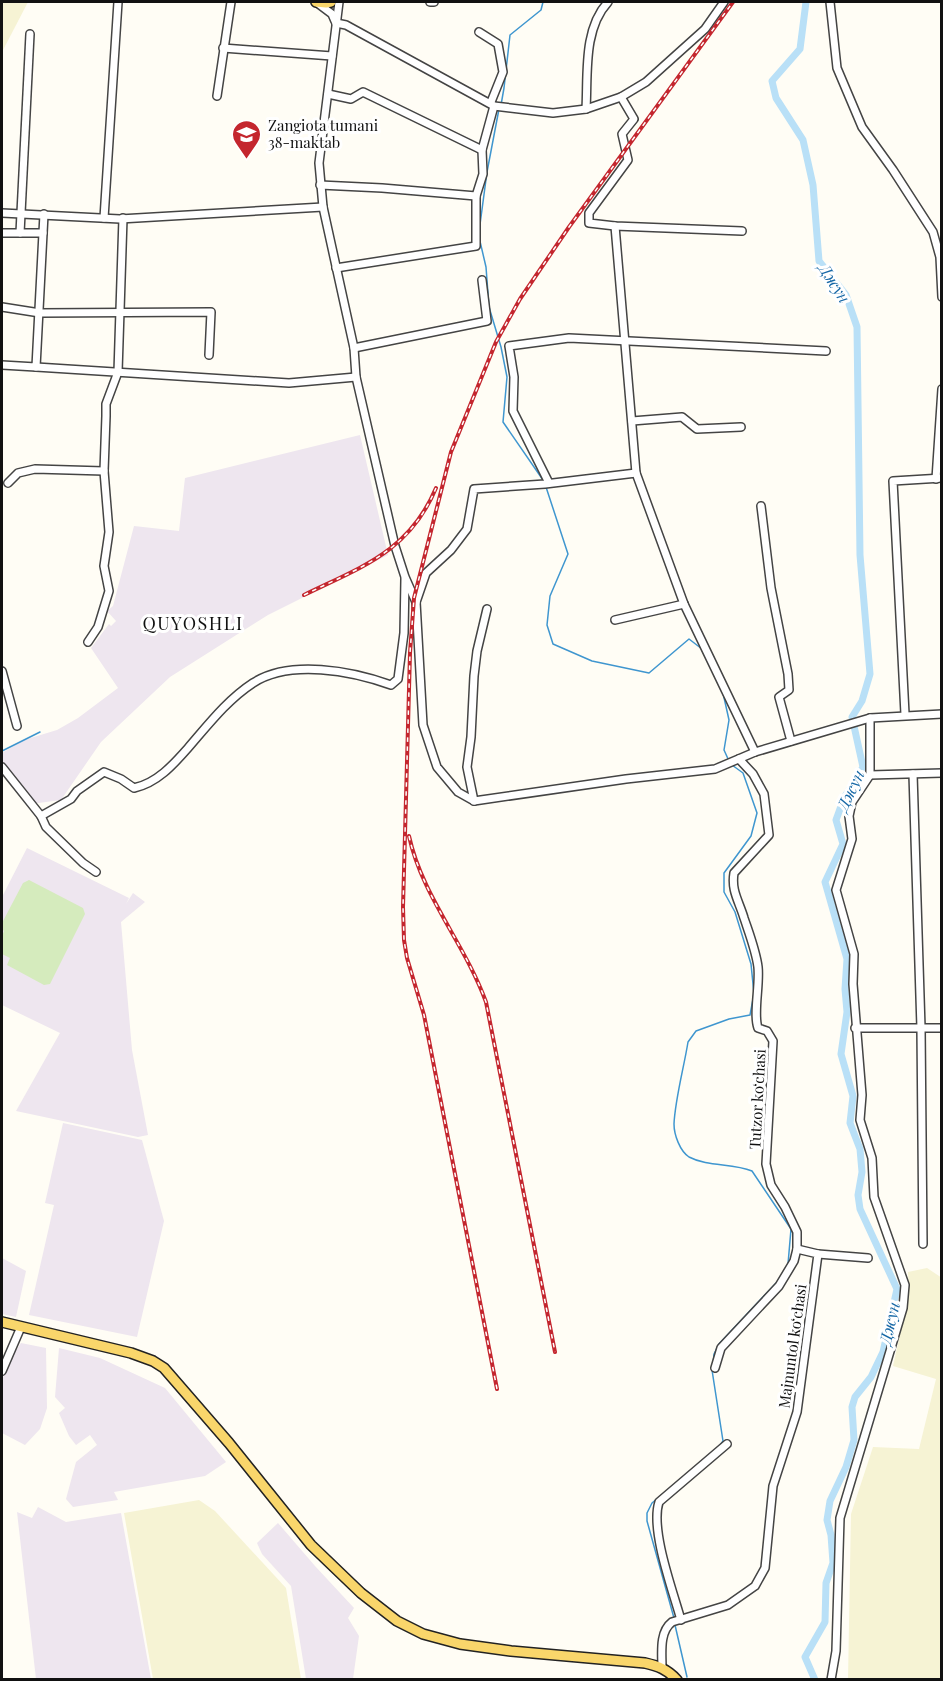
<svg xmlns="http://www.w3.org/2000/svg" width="943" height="1681" font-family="'Playfair Display',serif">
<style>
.industrial{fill:#eee6ef}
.farmland{fill:#f6f3d4}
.green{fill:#d5ebbd}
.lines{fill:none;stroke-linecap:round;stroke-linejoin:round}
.stream{stroke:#3f96cf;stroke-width:1.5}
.canal{stroke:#b9e0f7;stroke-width:7}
.minor-casing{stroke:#444;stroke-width:10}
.major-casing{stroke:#222;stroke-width:12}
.minor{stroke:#fff;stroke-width:7}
.major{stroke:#f9d66b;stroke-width:9}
.rail-casing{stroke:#c4262e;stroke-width:4}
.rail{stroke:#fff;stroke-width:1.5;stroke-dasharray:4.5;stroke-linecap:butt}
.labels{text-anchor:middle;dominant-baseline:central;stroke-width:6;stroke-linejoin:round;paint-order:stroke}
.poi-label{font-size:15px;fill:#111;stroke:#fff;text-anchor:start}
.street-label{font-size:15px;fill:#111;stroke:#fff}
.water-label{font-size:16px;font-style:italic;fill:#1768a6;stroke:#fff}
.quarter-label{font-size:18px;letter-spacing:1.5px;fill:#111;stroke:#fff}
</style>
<rect width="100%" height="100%" fill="#fffdf5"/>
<g class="industrial">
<path d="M 360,435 L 388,555 L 268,615 L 170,677 L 101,742 L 61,800 L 31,804 L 2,762 L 2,753 L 24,740 L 57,730 L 78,718 L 118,688 L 91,648 L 109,624 L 111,626 L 116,621 L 107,611 L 113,606 L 134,526 L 179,531 L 185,478 Z"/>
<path d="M 27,848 L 129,898 L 126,904 L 133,893 L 145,902 L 121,922 L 132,1050 L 148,1135 L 138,1137 L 16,1111 L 60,1033 L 2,1005 L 2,897 Z"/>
<path d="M 63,1123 L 142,1140 L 164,1221 L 137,1337 L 29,1315 L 54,1205 L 45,1203 Z"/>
<path d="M 2,1258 L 26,1271 L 16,1317 L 2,1314 Z"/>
<path d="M 21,1343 L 46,1348 L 47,1408 L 40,1429 L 25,1445 L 2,1433 L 2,1380 L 11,1358 Z"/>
<path d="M 59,1348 L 100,1358 L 165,1388 L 226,1462 L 205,1476 L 114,1492 L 118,1500 L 73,1507 L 66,1499 L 76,1462 L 97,1445 L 90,1435 L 76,1445 L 69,1436 L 59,1413 L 65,1408 L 55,1397 Z"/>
<path d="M 38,1507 L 66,1522 L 121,1513 L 151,1679 L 36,1679 L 17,1512 L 32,1518 Z"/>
<path d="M 278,1523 L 315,1566 L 354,1608 L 348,1618 L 359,1636 L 353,1679 L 306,1679 L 291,1586 L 262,1554 L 257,1543 Z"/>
</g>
<g class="farmland">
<path d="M 2,2 L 28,2 L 2,52 Z"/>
<path d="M 927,1268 L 942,1278 L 941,1679 L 848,1680 L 851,1514 L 873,1447 L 919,1449 L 936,1379 L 893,1366 L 909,1294 L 908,1272 Z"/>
<path d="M 199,1500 L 215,1511 L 286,1588 L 301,1679 L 153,1679 L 124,1513 Z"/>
</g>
<path class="green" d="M 29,880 L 83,908 L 85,914 L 50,984 L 44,985 L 7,965 L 10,958 L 2,954 L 2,936 L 4,931 L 2,929 L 2,923 L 23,883 Z"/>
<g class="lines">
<g class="stream">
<path d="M 501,105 L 504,88 L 510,35 L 541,10 L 543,2"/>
<path d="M 479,232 L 487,172 L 499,109"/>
<path d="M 479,237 L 486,267 L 489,307 L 501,347 L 507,377 L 503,422 L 543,480"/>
<path d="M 546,487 L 568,554 L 550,596 L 547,625 L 553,644 L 592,661 L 649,673 L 689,639 L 702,649"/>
<path d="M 723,693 L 729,720 L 724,750 L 729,761"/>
<path d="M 2,751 L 40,732"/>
<path d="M 732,765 L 743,773 L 757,813 L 751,836 L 724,873 L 724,892 L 735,912 L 751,964 L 754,994 L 750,1015 L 729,1019 L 696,1031 L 688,1042 C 684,1067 675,1100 674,1124 C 674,1135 680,1151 689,1157 C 708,1167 732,1163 752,1171 L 791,1229 L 788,1264"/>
<path d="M 713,1365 L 714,1354 L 719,1344 L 778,1281"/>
<path d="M 674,1618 L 647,1521 L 647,1513 L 652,1503 L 718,1448 L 723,1441 L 712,1370"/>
<path d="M 675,1625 L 687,1677"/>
</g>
<path class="canal" d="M 806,2 L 800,49 L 772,81 L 776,98 L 803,140 L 813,185 L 819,261 L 846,295 L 857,327 L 860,555 L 870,674 L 862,701 L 852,717 L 863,767 L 844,798 L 836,820 L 843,844 L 825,882 L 847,959 L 845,989 L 847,1012 L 841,1054 L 853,1096 L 850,1123 L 860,1149 L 862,1172 L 858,1195 L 860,1209 L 897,1289 L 883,1352 L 871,1377 L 855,1397 L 852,1407 L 854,1440 L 846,1467 L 830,1501 L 827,1520 L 831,1535 L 833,1563 L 826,1583 L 825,1622 L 805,1657 L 815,1680"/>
<defs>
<g id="minor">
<path d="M 316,2 L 332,14 L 335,21"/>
<path d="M 339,2 L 319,163 L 323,207 L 354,348 L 356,377 L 395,546 L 405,577 L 416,602"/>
<path d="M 430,2 L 434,2"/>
<path d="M 830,2 L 837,68 L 862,127 L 893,170 L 933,232 L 940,257 L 942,297"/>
<path d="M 479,32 L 498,44 L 503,72 L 491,102"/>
<path d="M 223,48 L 332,56"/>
<path d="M 328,94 L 351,99 L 363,92 L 482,150"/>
<path d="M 217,96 L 231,2"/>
<path d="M 621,97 L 634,119 L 622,134 L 628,160 L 589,213 L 589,223 L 615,226 L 742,231"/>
<path d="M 494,106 L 553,113 L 586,109 L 621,97 L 646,82 L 705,29 L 724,2"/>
<path d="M 586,109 C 588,74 583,29 608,2"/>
<path d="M 320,185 L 382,188 L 476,196"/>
<path d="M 2,213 L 120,219 L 323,207"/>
<path d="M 104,218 L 118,2"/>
<path d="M 615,226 L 636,473 L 684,604 L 755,752"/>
<path d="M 2,233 L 43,233"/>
<path d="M 20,233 L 30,34"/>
<path d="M 336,268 L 476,246 L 476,196 L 483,174 L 482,150 L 494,106 L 346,25 L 336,23"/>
<path d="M 2,307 L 40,313 L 211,312 L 209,355"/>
<path d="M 354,348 L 487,321 L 482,280"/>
<path d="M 2,365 L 36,367 L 44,214"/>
<path d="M 36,367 L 289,383 L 356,377"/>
<path d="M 632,421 L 682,417 L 697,429 L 741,427"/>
<path d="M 636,473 L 545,484 L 474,489 L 467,529 L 451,550 L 426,573 L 416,602 L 423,725 L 437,767 L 458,792 L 474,801 L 626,779 L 715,769 L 755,752 L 870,718 L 942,714"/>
<path d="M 936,479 L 942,389"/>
<path d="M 8,483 L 18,473 L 35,469 L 104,471"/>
<path d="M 549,483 L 513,411 L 514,377 L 509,346 L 569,338 L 826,351"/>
<path d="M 761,506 L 771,588 L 788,674 L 789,690 L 779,697 L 791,741"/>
<path d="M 615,620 L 684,604"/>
<path d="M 88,642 L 98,627 L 109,591 L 104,566 L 109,532 L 104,471 L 106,416 L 106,404 L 118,372 L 123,218"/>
<path d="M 2,671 L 17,726"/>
<path d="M 905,714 L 893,481 L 942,478"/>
<path d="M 2,767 L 41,816 L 46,827 L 83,863 L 96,872"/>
<path d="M 913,774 L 921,1028 L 923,1244"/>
<path d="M 870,775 L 942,773"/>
<path d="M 474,801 L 467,767 L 471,737 L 474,676 L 477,651 L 487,609"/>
<path d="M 41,816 L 71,799 L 77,791 L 104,772 L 121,779 L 134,788 C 157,783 173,765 188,748 C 208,725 227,700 253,683 C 290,659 352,671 391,685 L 398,679 L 404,633 L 405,579"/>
<path d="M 855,1028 L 942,1028"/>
<path d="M 818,1254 L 868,1258"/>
<path d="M 715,1368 L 721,1348 L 779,1286 L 794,1261 L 797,1249 L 797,1232 L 785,1207 L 771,1185 L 766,1164 L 773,1041 L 767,1031 L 758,1028 C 753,1014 760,985 758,967 C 756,951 749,933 744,918 C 739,901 731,891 734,873 L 769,835 L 764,794 L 753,774 L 739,759"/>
<path d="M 2,1371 L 21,1327"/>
<path d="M 681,1620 C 673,1591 650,1530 659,1502 L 727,1444"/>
<path d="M 662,1668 C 662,1653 659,1632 672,1622 L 728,1605 L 755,1586 L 765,1568 L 773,1486 L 797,1412 L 818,1254 L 797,1249"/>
<path d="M 831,1680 L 836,1651 L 840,1518 L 903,1308 L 905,1285 L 874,1197 L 872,1158 L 860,1120 L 862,1095 L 853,984 L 854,954 L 836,890 L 852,839 L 849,816 L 852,802 L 870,775 L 870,718"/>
</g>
<g id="major">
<path d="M 316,2 L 326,3 L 331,2"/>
<path d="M 2,1322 L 131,1353 L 153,1361 L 164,1368 L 229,1443 L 311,1545 L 361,1593 L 397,1621 L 423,1634 L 460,1644 L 511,1651 L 645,1663 C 658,1666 667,1669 677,1680"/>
</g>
</defs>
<use href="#minor" class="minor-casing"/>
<use href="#major" class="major-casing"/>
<use href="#minor" class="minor"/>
<use href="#major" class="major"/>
<defs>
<g id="rail">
<path d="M 304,595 C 361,567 409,552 436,488"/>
<path d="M 409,836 C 422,896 465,944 486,1002 L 555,1352"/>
<path d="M 497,1389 L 424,1015 L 407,958 L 404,940 L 403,907 L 410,653 L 414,598 L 451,452 L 496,342 L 520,299 L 569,227 L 733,2"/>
</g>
</defs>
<use href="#rail" class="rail-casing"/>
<use href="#rail" class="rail"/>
</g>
<defs>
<symbol id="school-pin" viewBox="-11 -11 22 30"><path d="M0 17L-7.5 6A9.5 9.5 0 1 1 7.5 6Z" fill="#c4262e" stroke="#fff"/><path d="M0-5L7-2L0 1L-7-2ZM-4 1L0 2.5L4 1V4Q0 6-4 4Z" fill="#fff"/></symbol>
</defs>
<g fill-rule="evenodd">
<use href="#school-pin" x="230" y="118" width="33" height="45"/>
</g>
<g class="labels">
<g class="poi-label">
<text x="268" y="125">Zangiota tumani<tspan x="268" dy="17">38-maktab</tspan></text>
</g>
<g class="street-label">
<text transform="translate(757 1099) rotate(-87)">Tutzor ko‘chasi</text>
<text transform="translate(792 1346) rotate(-82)">Majnuntol ko‘chasi</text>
</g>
<g class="water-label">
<text transform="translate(835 283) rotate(57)">Джун</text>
<text transform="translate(850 790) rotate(-64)">Джун</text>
<text transform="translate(889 1323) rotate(-77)">Джун</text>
</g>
<g class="quarter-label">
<text x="193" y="623">QUYOSHLI</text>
</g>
</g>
<rect width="943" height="1681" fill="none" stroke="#111111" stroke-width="6"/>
</svg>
